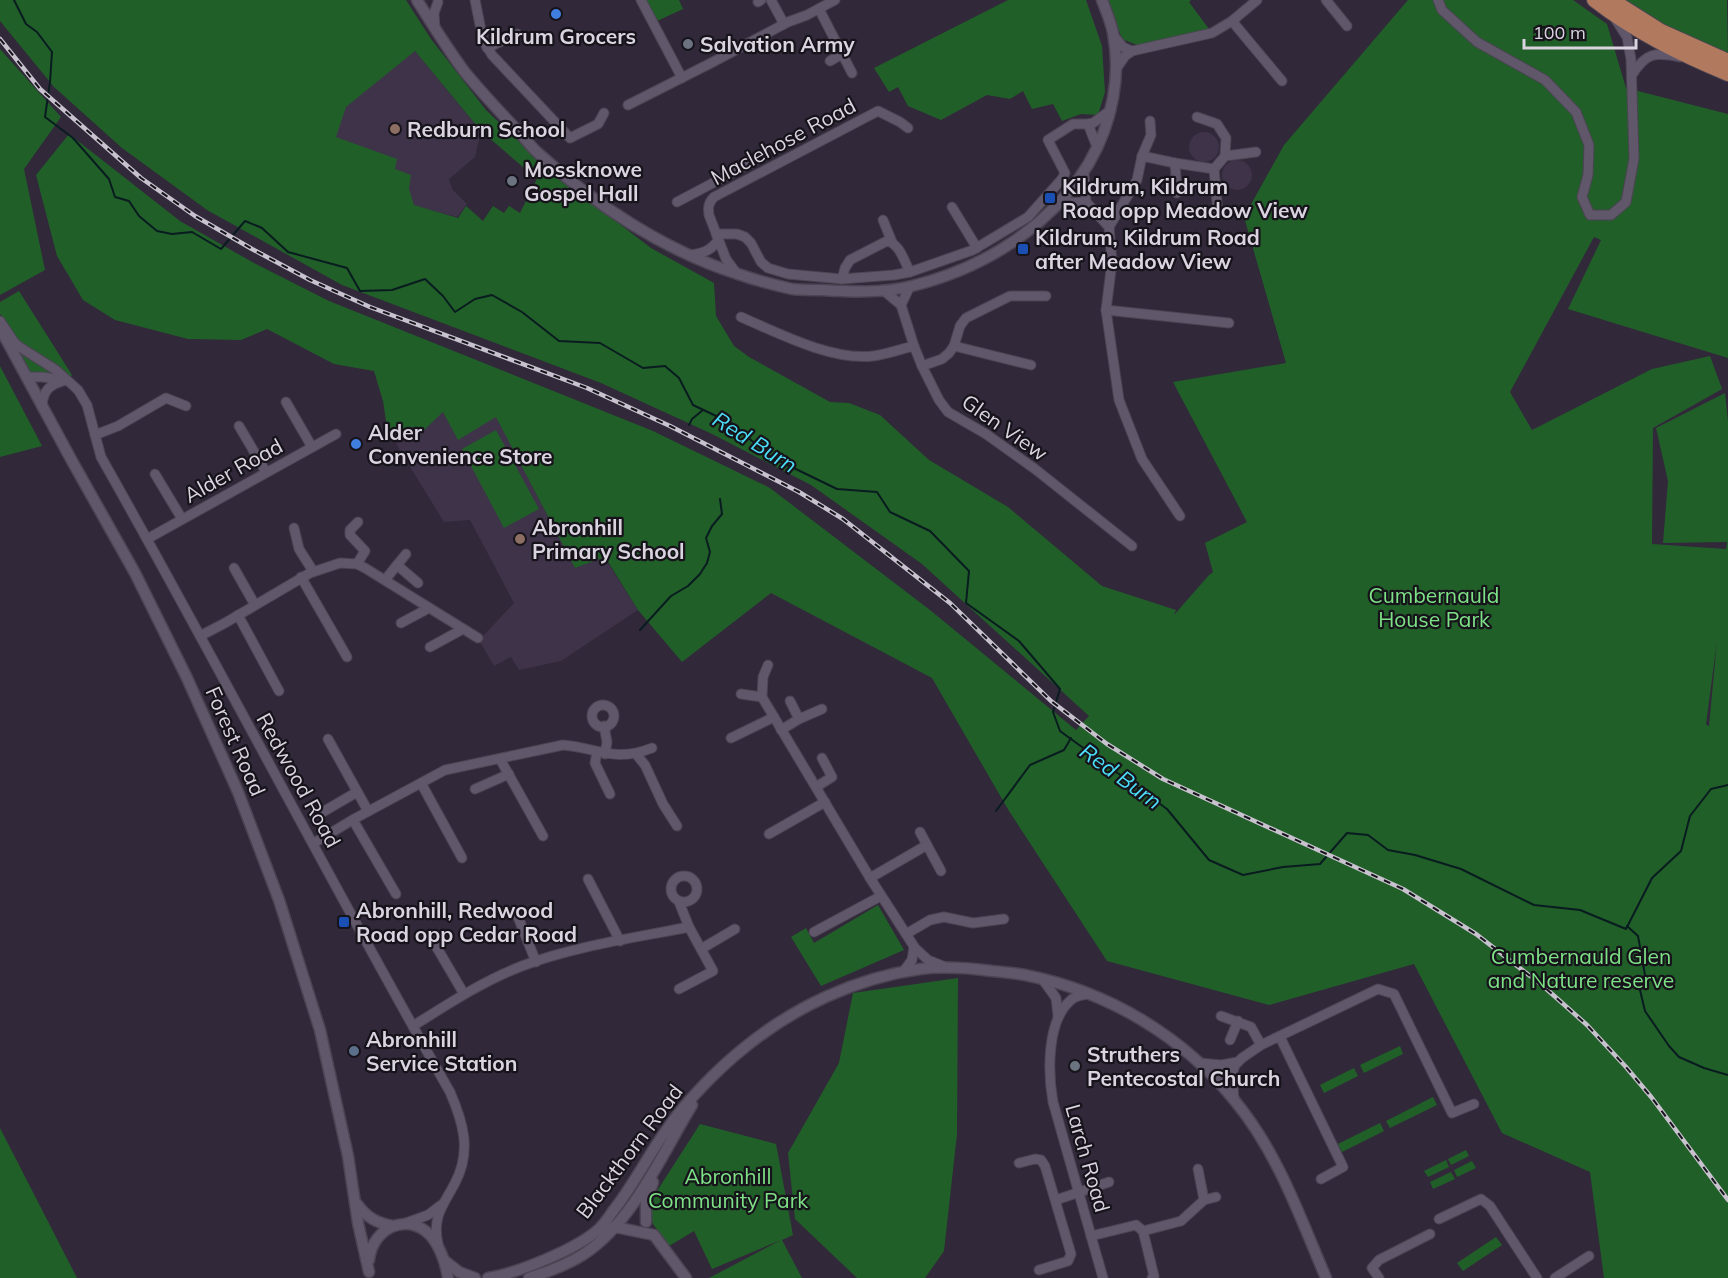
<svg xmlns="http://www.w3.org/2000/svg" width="1728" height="1278" font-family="Mulish,sans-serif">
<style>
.built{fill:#3e3349}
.green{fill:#215f29;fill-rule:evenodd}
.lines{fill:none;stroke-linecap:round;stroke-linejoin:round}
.stream{stroke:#091c1f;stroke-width:2}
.minor-casing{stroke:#4b4452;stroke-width:11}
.tertiary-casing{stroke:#4b4452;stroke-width:13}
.primary-casing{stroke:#4b4452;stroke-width:16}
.minor{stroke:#61576b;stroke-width:9}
.tertiary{stroke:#61576b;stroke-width:10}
.primary{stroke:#b17a5f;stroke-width:14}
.rail-casing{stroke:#c7c2ce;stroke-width:4.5}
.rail{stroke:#17131b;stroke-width:2;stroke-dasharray:7;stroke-linecap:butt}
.shop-dot{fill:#3f7fe0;stroke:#17131b;stroke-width:2}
.worship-dot{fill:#6b7280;stroke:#17131b;stroke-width:2}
.education-dot{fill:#8d6e63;stroke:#17131b;stroke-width:2}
.transit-dot{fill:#1a4fb4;stroke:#17131b;stroke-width:2}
.service-dot{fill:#5c6f8a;stroke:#17131b;stroke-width:2}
.labels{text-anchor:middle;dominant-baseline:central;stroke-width:4.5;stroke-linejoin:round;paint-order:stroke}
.poi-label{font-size:21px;font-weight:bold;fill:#d9d4df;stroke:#17131b;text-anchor:start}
.street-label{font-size:21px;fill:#d9d4df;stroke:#17131b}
.park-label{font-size:21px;fill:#7de186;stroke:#17131b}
.water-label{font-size:22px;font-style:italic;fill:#4bdef8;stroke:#17131b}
</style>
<rect width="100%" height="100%" fill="#31283a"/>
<g class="built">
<path d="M 410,45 L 481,131 L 475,157 L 449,179 L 452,189 L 467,204 L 457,217 L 303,176 L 311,127 Z"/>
<circle cx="1204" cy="147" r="15"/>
<circle cx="1237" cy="175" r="15"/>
<path d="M 443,412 L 496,416 L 575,568 L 604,557 L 638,610 L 561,661 L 519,670 L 511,657 L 494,666 L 480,642 L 482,637 L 514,603 L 470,520 L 444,522 L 396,444 Z"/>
</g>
<g class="green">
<path d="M 0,0 L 406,0 L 431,39 L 486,110 L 551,172 L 651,248 L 714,283 L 716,316 L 734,346 L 749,357 L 830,402 L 849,403 L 880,415 L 929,460 L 1008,507 L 1102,586 L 1176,610 L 1174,615 L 1209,575 L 1213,572 L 1205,543 L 1247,522 L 1173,382 L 1286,363 L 1244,217 L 1284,145 L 1408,0 L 1573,0 L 1607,24 L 1626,88 L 1728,114 L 1728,358 L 1568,309 L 1601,240 L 1594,237 L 1510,392 L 1532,430 L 1652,369 L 1710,356 L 1722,389 L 1653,428 L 1652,544 L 1726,549 L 1727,542 L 1663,543 L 1668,481 L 1656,428 L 1725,393 L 1728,421 L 1728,1278 L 1604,1278 L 1590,1172 L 1502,1133 L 1414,964 L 1269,1005 L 1107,961 L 1009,811 L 932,678 L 771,593 L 682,662 L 638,610 L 605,557 L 575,568 L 496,417 L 458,440 L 443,412 L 422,432 L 412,427 L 388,434 L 383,401 L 374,371 L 334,364 L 267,329 L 241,340 L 188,339 L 115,320 L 83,300 L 57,256 L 36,175 L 69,134 L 180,221 L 254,263 L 329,301 L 653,431 L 770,488 L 930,610 L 1076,730 L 1089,716 L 922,564 L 811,485 L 710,433 L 601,383 L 342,285 L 207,210 L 122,148 L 54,87 L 0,21 ZM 415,51 L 481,131 L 537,179 L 520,213 L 509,206 L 504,213 L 493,206 L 483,221 L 466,206 L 458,218 L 414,205 L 409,189 L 411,175 L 395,169 L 397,159 L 336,137 L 346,107 ZM 1717,641 L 1709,726 L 1708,726 L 1706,724 Z"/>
<path d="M 646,0 L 679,0 L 683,9 L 657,21 Z"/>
<path d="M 1008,0 L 1086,0 L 1102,46 L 1105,92 L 1098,115 L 1081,114 L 1062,121 L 1053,104 L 1032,109 L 1023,91 L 1010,99 L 987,95 L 941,120 L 908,106 L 898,87 L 889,92 L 874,68 Z"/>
<path d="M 1108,0 L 1191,0 L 1189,2 L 1209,29 L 1137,45 L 1122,39 Z"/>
<path d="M 1622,0 L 1727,0 L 1728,55 L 1681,37 Z"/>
<path d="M 0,49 L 61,117 L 24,169 L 45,270 L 0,295 Z"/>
<path d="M 19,291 L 72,375 L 70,377 L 51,361 L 29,349 L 16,338 L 0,314 L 0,302 Z"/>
<path d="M 18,351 L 24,354 L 60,376 L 40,372 L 29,374 Z"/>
<path d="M 0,366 L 42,446 L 0,457 Z"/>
<path d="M 496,430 L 539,509 L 504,528 L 462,449 Z"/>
<path d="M 878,905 L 904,950 L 821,986 L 791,937 L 806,928 L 814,943 Z"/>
<path d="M 958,978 L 957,1134 L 944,1251 L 925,1278 L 857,1278 L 795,1219 L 788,1153 L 839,1063 L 853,993 Z"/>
<path d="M 1400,1046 L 1403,1054 L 1364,1073 L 1360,1065 Z"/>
<path d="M 1354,1068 L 1358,1076 L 1324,1093 L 1320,1085 Z"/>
<path d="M 1433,1097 L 1437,1105 L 1390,1128 L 1386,1121 Z"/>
<path d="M 1380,1123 L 1384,1131 L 1342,1152 L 1338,1144 Z"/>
<path d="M 700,1124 L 776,1144 L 793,1235 L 782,1240 L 802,1278 L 709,1278 L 781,1240 L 712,1269 L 694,1231 L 669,1246 L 653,1224 L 648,1205 Z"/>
<path d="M 0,1128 L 77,1278 L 0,1278 Z"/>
<path d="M 1466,1150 L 1469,1156 L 1451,1165 L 1448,1159 Z"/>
<path d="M 1446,1160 L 1449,1167 L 1428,1177 L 1424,1171 Z"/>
<path d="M 1472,1161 L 1476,1168 L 1457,1177 L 1454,1170 Z"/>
<path d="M 1451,1172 L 1455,1179 L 1433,1189 L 1430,1182 Z"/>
<path d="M 1496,1237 L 1502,1245 L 1463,1271 L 1457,1263 Z"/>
</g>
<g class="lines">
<g class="stream">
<path d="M 14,0 L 26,24 L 37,32 L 52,52 L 50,82 L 45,117 L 73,138 L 109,179 L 115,197 L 129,201 L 139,216 L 157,231 L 172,234 L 192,232 L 221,249 L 245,221 L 262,228 L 288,252 L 347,268 L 360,291 L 392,290 L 425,279 L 443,296 L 455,312 L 475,299 L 492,295 L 522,312 L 559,341 L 600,343 L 643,368 L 665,366 L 679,378 L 693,405 L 733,424 L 769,456 L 837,489 L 877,492 L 890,512 L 930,531 L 969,571 L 966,603 L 1019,641 L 1060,689 L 1053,712 L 1060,731 L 1167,809 L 1209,860 L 1243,875 L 1283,867 L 1320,864 L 1347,833 L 1368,835 L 1388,850 L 1415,855 L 1461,869 L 1534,905 L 1580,910 L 1626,929 L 1652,878 L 1681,851 L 1690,816 L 1711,789 L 1728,785"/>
<path d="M 689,425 L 692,419 L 703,410"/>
<path d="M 640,630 L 671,596 L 688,586 L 700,574 L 707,563 L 710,552 L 706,538 L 712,526 L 722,514 L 720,499"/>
<path d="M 996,811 L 1030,765 L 1064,750 L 1071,738"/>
<path d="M 1627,926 L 1638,936 L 1645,975 L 1640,990 L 1645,1011 L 1669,1046 L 1679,1057 L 1704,1068 L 1728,1075"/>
</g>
<defs>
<g id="minor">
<path d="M 475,0 L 483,40 L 492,55 L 570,138 L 598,124 L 604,113"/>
<path d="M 641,0 L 682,78"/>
<path d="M 771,0 L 784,24"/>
<path d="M 1326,0 L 1347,26"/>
<path d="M 1438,0 L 1442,10 L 1477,42 L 1545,80 L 1576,112 L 1589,145 L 1588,175 L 1582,197 L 1590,215 L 1611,215 L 1626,202 L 1634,159 L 1631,59 L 1627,37 L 1616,20"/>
<path d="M 758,2 L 761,0"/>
<path d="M 819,9 L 852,73"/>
<path d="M 1232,21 L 1282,81"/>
<path d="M 435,28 L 434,13 L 438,2"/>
<path d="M 1114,36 L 1123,47 L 1132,51"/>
<path d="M 487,48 L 517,34"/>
<path d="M 830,61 L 842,54"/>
<path d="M 1116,69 L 1125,56 L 1132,51 L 1212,33 L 1232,21 L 1257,0"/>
<path d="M 1632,75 C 1646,52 1656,52 1680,57"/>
<path d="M 628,105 L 713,62 L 788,22 L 807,15 L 835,0"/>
<path d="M 1088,124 L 1097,147"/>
<path d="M 1142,156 L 1175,163 L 1214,169 L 1225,156 L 1226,138 L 1217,124 L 1197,117"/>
<path d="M 1225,156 L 1256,152"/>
<path d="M 1175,163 L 1177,193"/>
<path d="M 1214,169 L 1218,214"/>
<path d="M 1084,173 L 1086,202 L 1109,227 L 1112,262 L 1106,310 L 1119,400 L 1142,459 L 1180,516"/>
<path d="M 677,202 L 762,157"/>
<path d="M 1060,203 L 1086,202"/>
<path d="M 952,207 L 977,248"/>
<path d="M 883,220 L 892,242"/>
<path d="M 1109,227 L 1137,180 L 1142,156 L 1151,135 L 1150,121"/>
<path d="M 716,234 L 737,234 L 745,237 L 751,243 L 761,262 L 768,268 L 788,274 L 842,279 L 894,275 L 910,272 L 973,250 L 1028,217 L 1062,179 L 1065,173 L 1048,140 L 1073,124 L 1088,124 L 1093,123 L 1111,110"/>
<path d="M 690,255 C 703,253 711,251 718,240"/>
<path d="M 737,274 L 726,259 L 709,215 C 708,208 708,203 714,197 L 878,111 L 900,122 L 908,128"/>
<path d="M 842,279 L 845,268 L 850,260 L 887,241 C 900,244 904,261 910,272"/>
<path d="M 910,286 L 901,305 L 914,346 L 922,366 L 939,400 L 948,412 L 986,434 L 1035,469 L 1132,546"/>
<path d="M 883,290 L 901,305"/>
<path d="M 1106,310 L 1229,323"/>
<path d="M 741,317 C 778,333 832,361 873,356 C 887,354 901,349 914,346"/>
<path d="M 0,321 L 14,342 L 18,346 L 56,370 L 78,390 L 87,405 L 101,457 C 220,667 330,882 450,1092 C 463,1122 472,1151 455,1183 C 443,1206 432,1216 438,1244"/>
<path d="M 954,346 L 1031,365"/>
<path d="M 922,366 L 942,359 L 949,353 L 954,346 L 960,326 L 966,318 L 1010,296 L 1046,296"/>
<path d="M 27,377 L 42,377 L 65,380"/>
<path d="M 286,402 L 312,447"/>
<path d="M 42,406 C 43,391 49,385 63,381"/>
<path d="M 239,426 L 266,472"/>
<path d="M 95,435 L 118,426 L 166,398 L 186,406"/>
<path d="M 155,474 L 182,519"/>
<path d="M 294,528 L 299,549 L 313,571"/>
<path d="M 147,539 L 336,434"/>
<path d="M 357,564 L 365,551 L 350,535 L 350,530 L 358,522"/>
<path d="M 397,565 L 406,554"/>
<path d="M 234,568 L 255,605"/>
<path d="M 301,577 L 347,657"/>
<path d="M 385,580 L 397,565 L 418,583"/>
<path d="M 238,615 L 279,691"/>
<path d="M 401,623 L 429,608"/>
<path d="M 200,636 L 225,623 L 310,573 L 340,563 L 357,564 L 365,568 L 478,638"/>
<path d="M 430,647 L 463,629"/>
<path d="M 768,665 L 763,677 L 762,697 L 870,878 L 915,948 L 928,960 L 943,966"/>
<path d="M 741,694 L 762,697"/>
<circle cx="603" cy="716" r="11"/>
<path d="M 799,719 L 822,709"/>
<path d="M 604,726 L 607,742 L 605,754"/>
<path d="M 781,730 L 799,719 L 790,701"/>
<path d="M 731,738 L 774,717"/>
<path d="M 328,739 L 368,811"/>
<path d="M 597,752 L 595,763 L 610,794"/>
<path d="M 636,754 L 645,765 L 663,804 L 677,826"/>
<path d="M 500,759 L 543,836"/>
<path d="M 421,783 L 462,858"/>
<path d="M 816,787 L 832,777 L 822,758"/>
<path d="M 475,789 L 509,774"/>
<path d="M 321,813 L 357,792"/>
<path d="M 353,820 L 396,894"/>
<path d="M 920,832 L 941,871"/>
<path d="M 769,834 L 825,802"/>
<path d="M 314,843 L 354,819 L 445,770 L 563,745 C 599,748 614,763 652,748"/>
<circle cx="684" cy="889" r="13"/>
<path d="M 870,878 L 927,845"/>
<path d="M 588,879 L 620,941"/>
<path d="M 679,902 L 689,927 L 713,971 L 679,989"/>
<path d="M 518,917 L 536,962"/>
<path d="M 814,932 L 881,896"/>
<path d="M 906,934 L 930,920 L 944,917 L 973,923 L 1004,919"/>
<path d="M 433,941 L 464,994"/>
<path d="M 701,949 L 735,929"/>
<path d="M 903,972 L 912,960 L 914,947"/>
<path d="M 1043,980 L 1056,998 L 1058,1016"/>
<path d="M 1088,994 C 1082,995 1076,995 1071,1000 C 1046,1021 1048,1074 1053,1102 L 1103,1278"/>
<path d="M 1221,1016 L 1251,1027 L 1261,1045"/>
<path d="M 413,1026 C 448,1004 483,981 522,966 C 574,946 634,938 689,927"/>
<path d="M 1280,1037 L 1343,1167 L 1321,1179"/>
<path d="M 1230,1040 L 1238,1021"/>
<path d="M 1200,1063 L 1221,1065 L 1238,1062"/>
<path d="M 1234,1099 L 1232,1075 L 1235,1065 L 1242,1058 L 1261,1045 L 1378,989 L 1394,994 L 1452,1113 L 1474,1104"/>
<path d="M 1019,1163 L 1035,1159 L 1041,1160 L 1045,1166 L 1071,1254 L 1068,1261 L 1039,1270"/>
<path d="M 1198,1169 L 1204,1200"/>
<path d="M 1056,1200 L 1109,1182"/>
<path d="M 1439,1219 L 1481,1199 L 1490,1206 L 1537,1278"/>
<path d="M 406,1223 L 428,1215 L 441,1205"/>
<path d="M 1143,1231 L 1181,1221 L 1204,1200 L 1216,1197"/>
<path d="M 1091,1236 L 1136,1225 L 1143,1231 L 1154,1276 L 1152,1278"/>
<path d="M 1379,1278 L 1372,1268 L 1379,1260 L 1430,1234"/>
<path d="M 1555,1278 L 1589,1256"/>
</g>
<g id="tertiary">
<path d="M 417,0 C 432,24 447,48 464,71 C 481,92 499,111 518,131 C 525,138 530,146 538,153 C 595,205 665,251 738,274 C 755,280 774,285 792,289 C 801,290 812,290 822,290 C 852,292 883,293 912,286 C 1005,263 1095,197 1113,98 C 1117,77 1117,54 1113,33 C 1111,22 1106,11 1102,0"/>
<path d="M 0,328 L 72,461 L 135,573 L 187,678 L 238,792 L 279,900 L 320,1030 L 348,1156 L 358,1223 L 369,1272"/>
<path d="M 357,1204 C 367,1218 377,1223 393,1226"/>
<path d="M 646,1222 L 646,1202 L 653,1182"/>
<path d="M 609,1228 L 615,1227 L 654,1235 L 686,1278"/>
<path d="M 369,1260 C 372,1229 406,1211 430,1235 C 440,1246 446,1264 448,1278"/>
<path d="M 445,1261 L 459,1272 L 475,1278"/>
<path d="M 488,1278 C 518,1273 577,1249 599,1229 C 604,1224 609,1217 613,1211 C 634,1185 648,1155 668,1128 C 687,1100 719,1068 744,1048 C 794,1007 856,978 920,969 C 943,966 969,968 992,971 C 1003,972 1014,973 1025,975 C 1107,991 1183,1036 1235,1101 C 1278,1153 1300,1217 1326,1278"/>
<path d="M 529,1278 C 548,1272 567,1265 584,1254 C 633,1222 662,1154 692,1105"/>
</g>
<g id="primary">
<path d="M 1594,0 C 1635,32 1680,54 1728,74"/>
<path d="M 1612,0 L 1661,31 L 1728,61"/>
</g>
</defs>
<use href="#minor" class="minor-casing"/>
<use href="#tertiary" class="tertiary-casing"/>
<use href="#primary" class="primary-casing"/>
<use href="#minor" class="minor"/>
<use href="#tertiary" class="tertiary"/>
<use href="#primary" class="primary"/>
<defs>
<path id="rail" d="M 0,39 L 40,89 L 141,178 L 195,216 L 252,249 L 310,280 L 370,307 L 587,388 L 670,426 L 799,492 L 843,519 L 950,603 L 1051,701 L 1107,744 L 1163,779 L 1403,889 L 1476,934 L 1543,986 L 1587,1025 L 1626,1067 L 1652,1098 L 1728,1200"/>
</defs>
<use href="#rail" class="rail-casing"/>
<use href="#rail" class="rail"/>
</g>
<g class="shop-dot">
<circle cx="556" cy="14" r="6"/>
<circle cx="356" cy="444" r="6"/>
</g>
<g class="worship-dot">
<circle cx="688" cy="44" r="6"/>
<circle cx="512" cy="181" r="6"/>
<circle cx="1075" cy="1066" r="6"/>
</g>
<g class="education-dot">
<circle cx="395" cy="129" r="6"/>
<circle cx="520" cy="539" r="6"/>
</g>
<g class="transit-dot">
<rect x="1044" y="192" width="12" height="12" rx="3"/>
<rect x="1017" y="243" width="12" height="12" rx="3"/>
<rect x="338" y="916" width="12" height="12" rx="3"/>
</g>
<circle class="service-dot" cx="354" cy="1051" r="6"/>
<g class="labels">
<g class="poi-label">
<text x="556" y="36" text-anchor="middle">Kildrum Grocers</text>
<text x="700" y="44">Salvation Army</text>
<text x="407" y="129">Redburn School</text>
<text x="524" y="169">Mossknowe<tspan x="524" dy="24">Gospel Hall</tspan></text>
<text x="1062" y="186">Kildrum, Kildrum<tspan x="1062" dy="24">Road opp Meadow View</tspan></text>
<text x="1035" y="237">Kildrum, Kildrum Road<tspan x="1035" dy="24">after Meadow View</tspan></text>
<text x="368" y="432">Alder<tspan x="368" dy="24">Convenience Store</tspan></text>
<text x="532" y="527">Abronhill<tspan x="532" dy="24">Primary School</tspan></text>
<text x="356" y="910">Abronhill, Redwood<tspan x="356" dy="24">Road opp Cedar Road</tspan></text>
<text x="366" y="1039">Abronhill<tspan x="366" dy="24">Service Station</tspan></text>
<text x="1087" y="1054">Struthers<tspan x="1087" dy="24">Pentecostal Church</tspan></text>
</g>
<g class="street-label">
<text transform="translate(783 141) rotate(-28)">Maclehose Road</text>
<text transform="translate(1005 427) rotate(35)">Glen View</text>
<text transform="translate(233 470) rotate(-29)">Alder Road</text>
<text transform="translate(236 741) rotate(66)">Forest Road</text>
<text transform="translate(299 780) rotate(61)">Redwood Road</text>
<text transform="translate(629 1151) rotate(-53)">Blackthorn Road</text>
<text transform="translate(1088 1158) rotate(74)">Larch Road</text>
</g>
<g class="park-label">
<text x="1434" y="595">Cumbernauld<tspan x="1434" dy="24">House Park</tspan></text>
<text x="1581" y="956">Cumbernauld Glen<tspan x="1581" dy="24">and Nature reserve</tspan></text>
<text x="728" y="1176">Abronhill<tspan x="728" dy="24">Community Park</tspan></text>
</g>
<g class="water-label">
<text transform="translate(755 442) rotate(32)">Red Burn</text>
<text transform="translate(1121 776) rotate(36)">Red Burn</text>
</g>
</g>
<path d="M1524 39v9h112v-9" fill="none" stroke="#d9d4df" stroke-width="3"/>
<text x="1533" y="39" font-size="18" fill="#d9d4df" stroke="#17131b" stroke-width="4.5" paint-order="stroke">100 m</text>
</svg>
